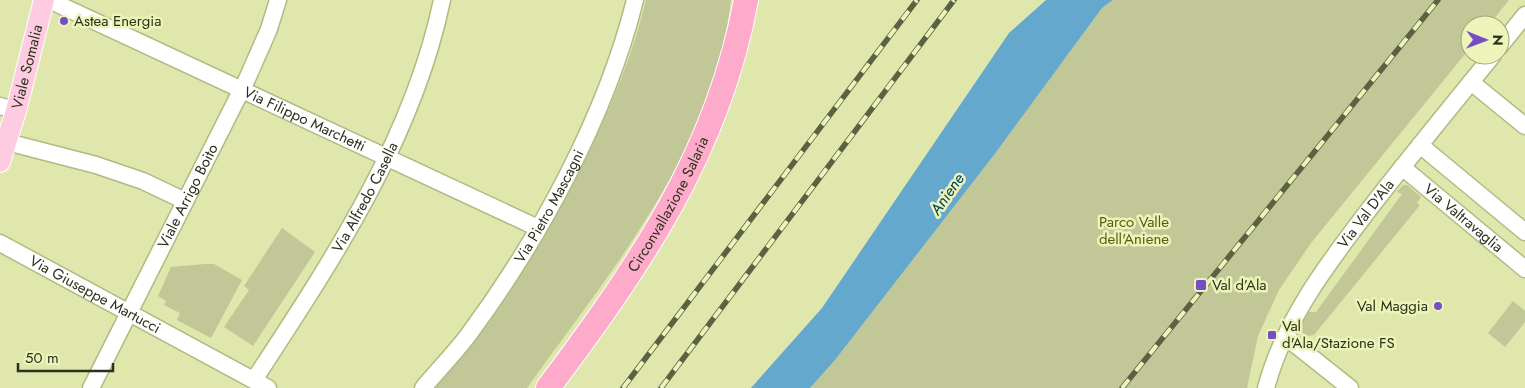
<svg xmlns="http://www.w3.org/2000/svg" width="1525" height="388" font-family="Jost,sans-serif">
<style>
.green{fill:#c1c797}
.water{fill:#65a8cd}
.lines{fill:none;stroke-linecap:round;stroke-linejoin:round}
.minor-casing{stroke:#b2b981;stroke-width:19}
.major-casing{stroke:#fff;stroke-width:22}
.highway-casing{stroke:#fff;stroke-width:26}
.minor{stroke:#fff;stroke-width:16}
.major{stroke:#fecce0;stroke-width:20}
.highway{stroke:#fdaacb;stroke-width:24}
.rail-casing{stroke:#5d6141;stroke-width:5.5}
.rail{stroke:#ecf4ba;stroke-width:4;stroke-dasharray:11;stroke-linecap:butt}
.poi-dot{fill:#754ec7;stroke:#ecf4ba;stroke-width:2}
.labels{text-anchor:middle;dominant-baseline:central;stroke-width:5;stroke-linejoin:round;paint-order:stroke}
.poi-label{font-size:15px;fill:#2e311a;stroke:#ecf4ba;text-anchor:start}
.street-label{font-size:15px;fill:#2e311a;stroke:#ecf4ba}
.park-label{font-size:15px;fill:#565c12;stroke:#ecf4ba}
.water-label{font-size:16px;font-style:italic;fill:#023e57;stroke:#ecf4ba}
</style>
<rect width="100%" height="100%" fill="#dfe7ad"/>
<g class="green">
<path d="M 646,0 L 731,0 C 714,150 612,269 527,388 L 435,388 C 486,333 527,266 563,200 C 598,136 629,71 646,0 Z"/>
<path d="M 1113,0 L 1509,0 L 1489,25 L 1470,25 L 1470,48 L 1311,243 L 1279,290 L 1258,336 L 1247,388 L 810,388 L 835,360 L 994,155 L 1102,8 Z"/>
<path d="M 1403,185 L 1407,185 L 1421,197 L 1417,203 L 1420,205 L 1314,335 L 1307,336 L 1302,332 L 1300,327 L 1306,312 L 1316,312 L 1402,194 L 1397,192 Z"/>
<path d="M 282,228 L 315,252 L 253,346 L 224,327 L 249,290 L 244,286 Z"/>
<path d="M 205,264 L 214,264 L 242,280 L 211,338 L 177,320 L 180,313 L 164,305 L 166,301 L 158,296 L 171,267 Z"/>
<path d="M 1513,301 L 1525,311 L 1525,322 L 1505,347 L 1488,333 Z"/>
</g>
<path class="water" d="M 1046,0 L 1113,0 L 1102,8 L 994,155 L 835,360 L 810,388 L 751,388 L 822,308 L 1009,33 Z"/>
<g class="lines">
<defs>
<g id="minor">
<path id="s1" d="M 49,0 L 538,228"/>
<path d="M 1500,46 L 1525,15"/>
<path d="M 1471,82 L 1525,126"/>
<path d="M 0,106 L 16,111"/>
<path d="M 7,142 L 96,165 L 143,181 L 185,201"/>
<path d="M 1420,145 L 1525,232"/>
<path id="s2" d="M 1402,167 L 1525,269"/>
<path id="s3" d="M 0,243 L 268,388"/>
<path d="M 1286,337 L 1350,388"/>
<path id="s4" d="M 254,380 C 331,262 413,140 442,0"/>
<path id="s5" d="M 91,388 L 247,79 L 269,29 L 278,0"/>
<path id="s6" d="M 423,388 C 438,370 455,353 469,334 C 540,238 606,116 635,0"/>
<path id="s7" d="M 1266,388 C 1284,319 1331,259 1374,203 C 1413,153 1453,104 1493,55"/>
</g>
<g id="major">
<path id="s8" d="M 0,162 L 16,111 L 44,0"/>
</g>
<g id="highway">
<path id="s9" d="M 548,388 C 639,266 718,153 746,0"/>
</g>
</defs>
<use href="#minor" class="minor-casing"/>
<use href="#major" class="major-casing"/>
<use href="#highway" class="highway-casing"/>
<use href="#minor" class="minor"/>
<use href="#major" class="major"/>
<use href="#highway" class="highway"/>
<defs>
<g id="rail">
<path d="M 623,388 L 917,0"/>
<path d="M 661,388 L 954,0"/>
<path d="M 1122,388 L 1438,0"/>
</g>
</defs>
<use href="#rail" class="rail-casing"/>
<use href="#rail" class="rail"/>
</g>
<g class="poi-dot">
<circle cx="64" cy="21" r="5"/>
<rect x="1195" y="279" width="12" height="12" rx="2.5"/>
<circle cx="1438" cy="306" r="5"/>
<rect x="1267" y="330" width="10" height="10" rx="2.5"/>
</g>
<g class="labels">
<g class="poi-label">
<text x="74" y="21">Astea Energia</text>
<text x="1212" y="285">Val d’Ala</text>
<text x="1428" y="306" text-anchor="end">Val Maggia</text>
<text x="1282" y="326">Val<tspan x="1282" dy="17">d'Ala/Stazione FS</tspan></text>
</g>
<g class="street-label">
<text stroke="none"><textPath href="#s8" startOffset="99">Viale Somalia</textPath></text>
<text stroke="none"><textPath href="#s1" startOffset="282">Via Filippo Marchetti</textPath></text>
<text stroke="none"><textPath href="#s5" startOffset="215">Viale Arrigo Boito</textPath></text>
<text stroke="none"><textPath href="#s4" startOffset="214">Via Alfredo Casella</textPath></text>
<text stroke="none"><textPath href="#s9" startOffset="220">Circonvallazione Salaria</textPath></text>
<text stroke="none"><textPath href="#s6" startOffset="222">Via Pietro Mascagni</textPath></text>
<text stroke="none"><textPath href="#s7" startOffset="202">Via Val D'Ala</textPath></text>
<text stroke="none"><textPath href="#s2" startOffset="80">Via Valtravaglia</textPath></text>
<text stroke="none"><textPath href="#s3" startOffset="108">Via Giuseppe Martucci</textPath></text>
</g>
<g class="park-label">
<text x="1134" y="222">Parco Valle<tspan x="1134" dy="17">dell'Aniene</tspan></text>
</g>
<g class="water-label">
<text transform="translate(947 194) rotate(-55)">Aniene</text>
</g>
</g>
<g transform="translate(1485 40) rotate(91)"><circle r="24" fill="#ecf4ba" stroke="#a0a67a"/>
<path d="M0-4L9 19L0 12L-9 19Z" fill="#754ec7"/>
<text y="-8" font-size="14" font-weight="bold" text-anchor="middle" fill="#2e311a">N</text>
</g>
<path d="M18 363v8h95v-8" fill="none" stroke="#2e311a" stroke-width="2.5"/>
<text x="25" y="363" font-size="15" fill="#2e311a" stroke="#ecf4ba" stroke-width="4" paint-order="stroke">50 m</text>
</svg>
